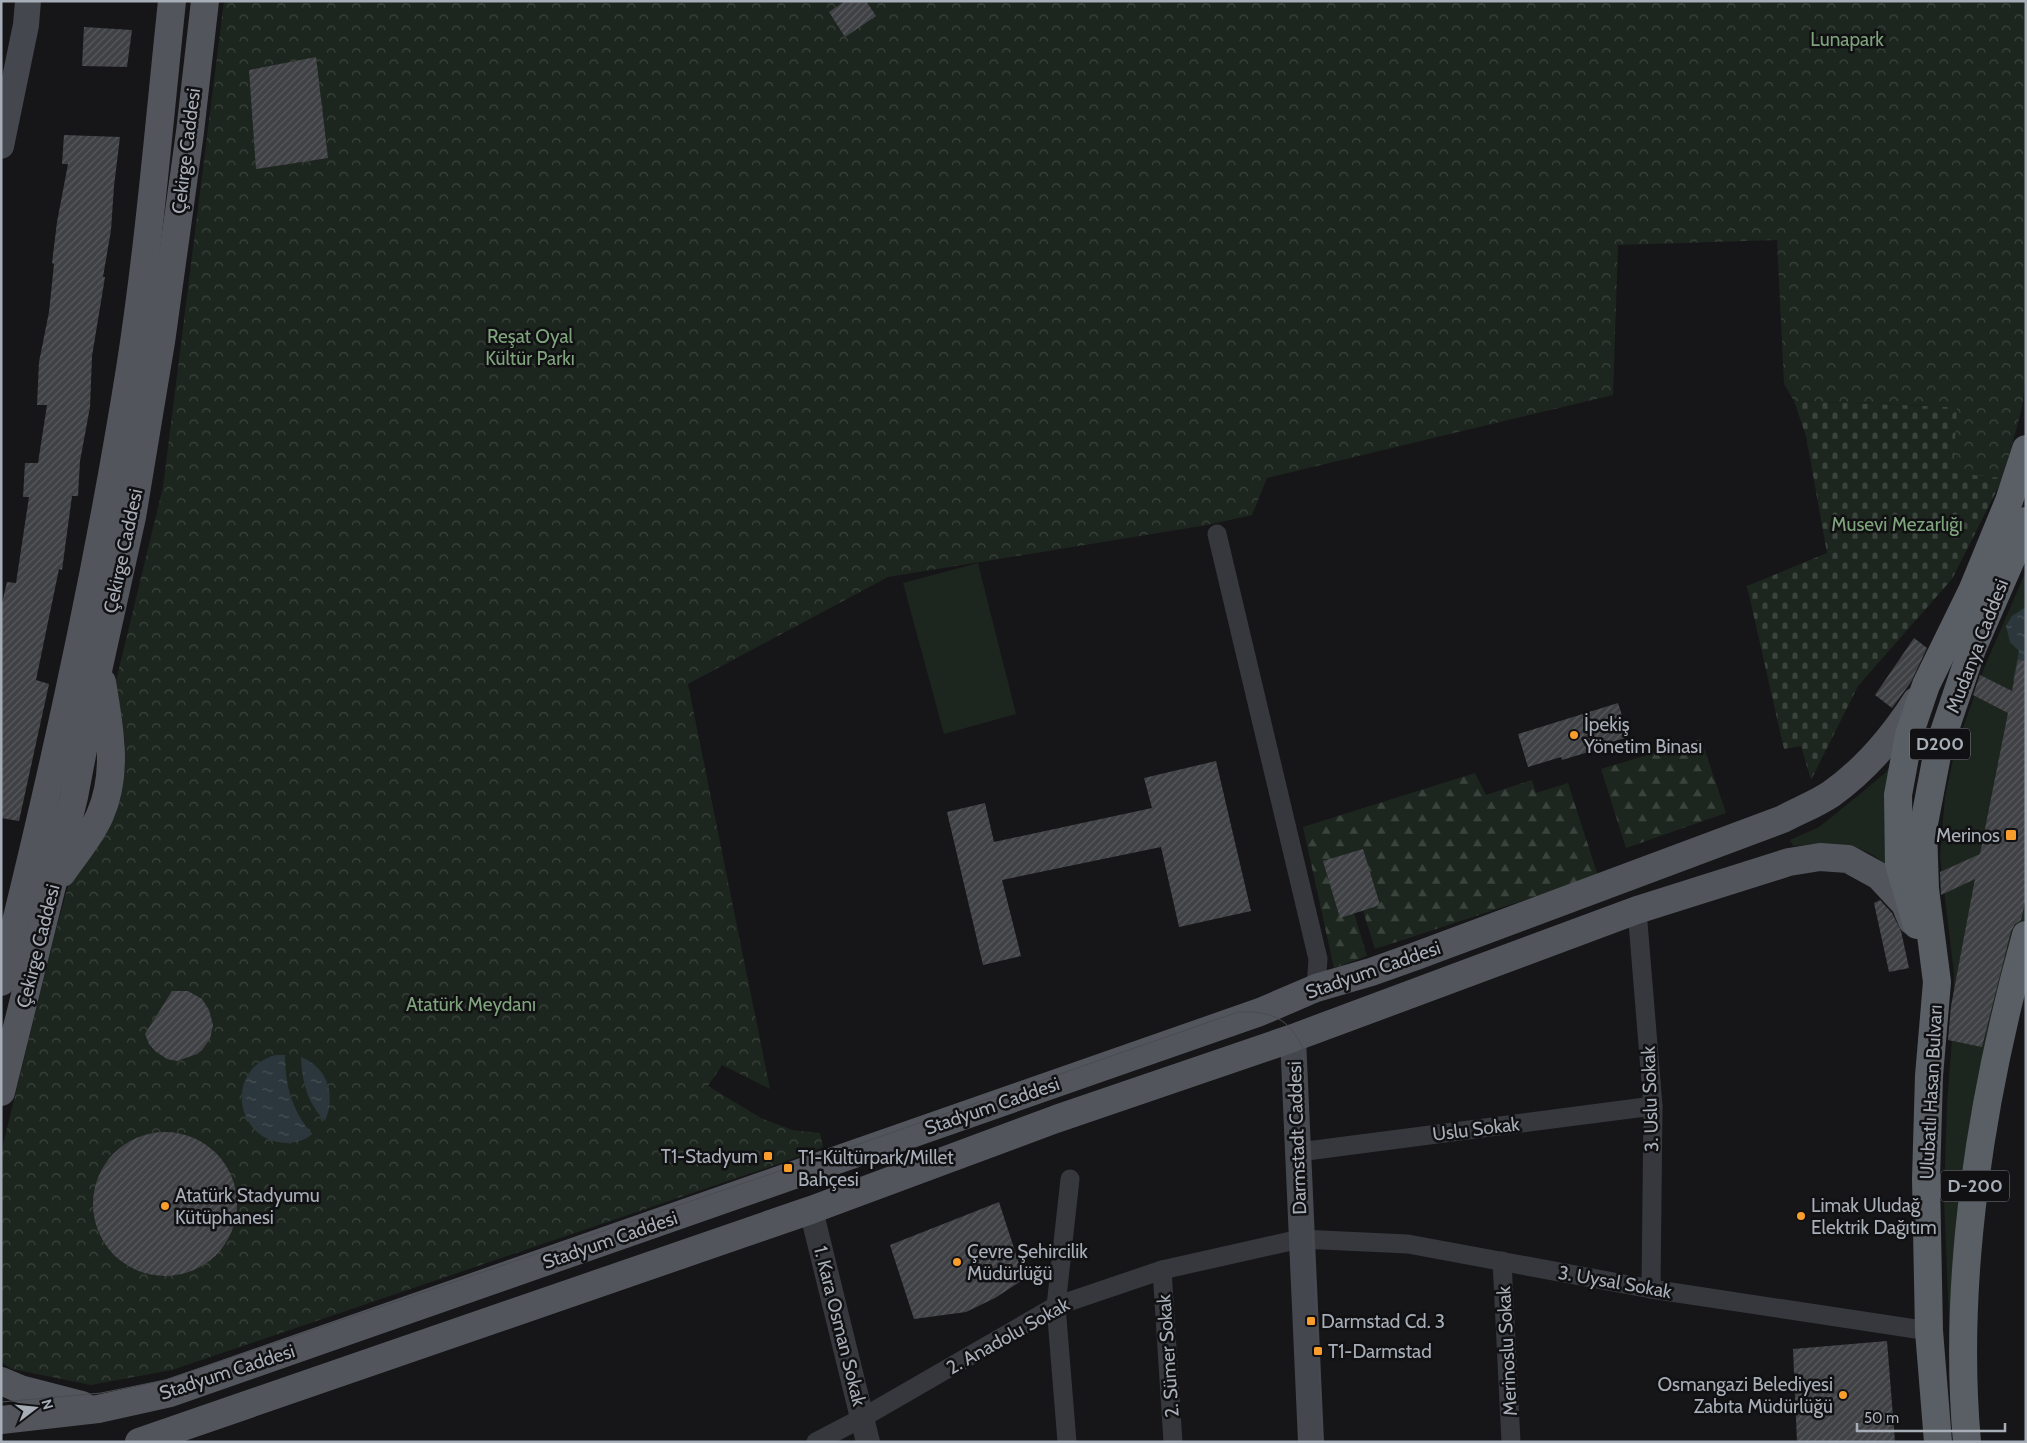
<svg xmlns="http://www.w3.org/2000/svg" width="2027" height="1443" font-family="Cabin,sans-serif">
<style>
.grass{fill:#1d261e}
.forest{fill:url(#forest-firs)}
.cemetery{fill:url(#cemetery-stones)}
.park{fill:url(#park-crowns)}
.water{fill:url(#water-ripples)}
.building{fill:url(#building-hatch)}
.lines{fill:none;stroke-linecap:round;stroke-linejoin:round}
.minor{stroke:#36383d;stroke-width:19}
.tertiary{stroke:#36383d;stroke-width:24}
.secondary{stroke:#44474d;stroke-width:26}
.primary{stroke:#52555c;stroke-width:28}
.trunk{stroke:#5a5e65;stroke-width:28}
.tram{stroke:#494c52;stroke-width:1}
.poi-dot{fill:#f99d2c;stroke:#111113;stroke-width:2}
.labels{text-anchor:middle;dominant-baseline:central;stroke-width:5;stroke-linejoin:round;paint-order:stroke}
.shield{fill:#111113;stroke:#7a7f86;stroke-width:1}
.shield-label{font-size:18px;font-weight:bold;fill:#a7aeb8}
.park-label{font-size:19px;fill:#7fa47d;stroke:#111113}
.street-label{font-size:19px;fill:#a7aeb8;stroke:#111113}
.poi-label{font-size:19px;fill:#a7aeb8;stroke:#111113;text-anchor:start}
</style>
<defs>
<pattern id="forest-firs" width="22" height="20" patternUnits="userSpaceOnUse" patternTransform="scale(1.25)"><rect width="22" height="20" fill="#1d261e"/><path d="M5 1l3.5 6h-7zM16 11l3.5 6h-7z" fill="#3b433d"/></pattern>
<pattern id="cemetery-stones" width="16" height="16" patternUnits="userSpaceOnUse" patternTransform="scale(1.25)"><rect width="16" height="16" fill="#1d261e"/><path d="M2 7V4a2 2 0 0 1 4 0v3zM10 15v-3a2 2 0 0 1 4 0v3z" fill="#3b433d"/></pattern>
<pattern id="park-crowns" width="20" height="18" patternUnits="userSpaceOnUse" patternTransform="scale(1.25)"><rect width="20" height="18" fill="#1d261e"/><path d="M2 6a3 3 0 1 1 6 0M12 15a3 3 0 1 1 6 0" fill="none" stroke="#3b433d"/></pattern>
<pattern id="water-ripples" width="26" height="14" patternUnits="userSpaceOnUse" patternTransform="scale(1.25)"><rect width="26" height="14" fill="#2b373c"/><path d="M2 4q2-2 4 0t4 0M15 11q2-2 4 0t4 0" fill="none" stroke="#475156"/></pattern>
<pattern id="building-hatch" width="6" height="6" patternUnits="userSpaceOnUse" patternTransform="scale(1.25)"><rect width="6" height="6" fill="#404145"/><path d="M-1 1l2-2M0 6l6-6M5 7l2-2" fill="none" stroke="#595a5e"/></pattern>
</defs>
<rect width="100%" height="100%" fill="#161618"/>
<g class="grass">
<path d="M 978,563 L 1016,714 L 944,734 L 903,583 Z"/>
<path d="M 2026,571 L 2026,921 L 2005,1006 L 1954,1442 L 1944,1199 L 1947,1102 L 1953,1028 L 1954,973 L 1940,857 L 1945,797 L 1955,750 L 1985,666 Z"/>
<path d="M 1921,726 L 1905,818 L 1906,889 C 1898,880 1890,867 1880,860 C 1856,840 1821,844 1793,846 L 1790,840 L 1819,827 L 1860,794 L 1885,773 Z"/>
</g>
<g class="forest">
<path d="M 1701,739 L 1726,813 L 1626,848 L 1601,769 Z"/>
<path d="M 1475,773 L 1486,795 L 1532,780 L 1536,793 L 1568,783 L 1598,876 L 1375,949 L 1363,911 L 1354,913 L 1367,956 L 1334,968 L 1303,827 Z"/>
</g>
<path class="cemetery" d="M 1794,401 L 1957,407 L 2003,478 L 1952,579 L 1858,686 L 1811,780 L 1801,746 L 1784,749 L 1747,586 L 1827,553 L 1806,436 Z"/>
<path class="park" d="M 224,1 L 2026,1 L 2026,371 L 2022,408 L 2003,478 L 1953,473 L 1957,407 L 1794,401 L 1784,384 L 1777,240 L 1618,245 L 1613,395 L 1267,478 L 1252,515 L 1207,525 L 888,577 L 688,684 L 770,1089 L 722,1065 L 708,1086 L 761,1118 L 792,1130 L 820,1133 L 823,1147 L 784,1162 L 172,1370 L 91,1385 L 12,1369 L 1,1362 L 1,1153 L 55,933 L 76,858 L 121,783 L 125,740 L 113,693 L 163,487 Z"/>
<g class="water">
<path d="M 2026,607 L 2026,684 L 2013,681 L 2019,651 L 2010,642 L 2006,626 L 2012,616 Z"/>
<path d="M 276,1055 L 285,1055 C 285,1085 292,1111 312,1134 C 306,1140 297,1142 288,1143 C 235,1143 223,1069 276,1055 Z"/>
<path d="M 301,1057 C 328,1068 336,1095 325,1121 C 307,1103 302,1081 301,1057 Z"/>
</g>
<g class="building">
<path d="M 845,1 L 866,1 L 876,16 L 845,37 L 829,12 Z"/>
<path d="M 84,27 L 132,30 L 127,67 L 82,66 Z"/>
<path d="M 316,57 L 328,158 L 256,169 L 249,70 Z"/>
<path d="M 64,135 L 120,137 L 114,186 L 111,230 L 103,277 L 105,277 L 92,356 L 90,407 L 80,461 L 78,496 L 72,496 L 62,570 L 59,569 L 36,680 L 49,684 L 19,821 L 1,818 L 1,607 L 7,582 L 16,583 L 29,497 L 23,497 L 25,463 L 38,463 L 47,405 L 37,405 L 39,362 L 49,312 L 54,264 L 52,263 L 57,222 L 68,164 L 62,164 Z"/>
<path d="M 1914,638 L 1927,648 L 1911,682 L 1892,708 L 1875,695 Z"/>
<path d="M 2018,660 L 2026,661 L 2026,897 L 2021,920 L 2015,924 L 2011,931 L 1982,1047 L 1948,1040 L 1951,1006 L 1975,879 L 1941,895 L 1940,872 L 1980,854 L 2008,713 L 1973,695 L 1980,675 L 2012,691 Z"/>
<path d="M 1618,703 L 1629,737 L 1594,747 L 1595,750 L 1562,760 L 1561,757 L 1528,767 L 1518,734 Z"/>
<path d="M 1216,761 L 1251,911 L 1179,927 L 1161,847 L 1002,880 L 1021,956 L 983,965 L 947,812 L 985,803 L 994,842 L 1152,808 L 1144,778 Z"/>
<path d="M 1363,849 L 1380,905 L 1340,918 L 1323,861 Z"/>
<path d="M 1880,900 L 1892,913 L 1901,931 L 1909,968 L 1889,972 L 1874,903 Z"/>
<path d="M 172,991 L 188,991 L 202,999 L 209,1010 L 213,1025 L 210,1039 L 202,1050 L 197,1054 L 177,1061 L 167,1059 L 155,1051 L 149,1044 L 145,1034 Z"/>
<circle cx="165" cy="1204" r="72"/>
<path d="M 999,1202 L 1024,1279 L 995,1298 L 966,1312 L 914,1319 L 890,1245 Z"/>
<path d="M 1887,1341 L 1895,1442 L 1797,1442 L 1793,1349 Z"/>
</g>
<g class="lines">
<g class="minor">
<path d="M 1217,534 L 1318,959 L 1316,988"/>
<path d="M 1637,910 L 1653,1106 L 1651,1289"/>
<path d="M 1299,1152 L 1653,1106"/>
<path d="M 1502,1261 L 1511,1442"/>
<path d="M 1162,1270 L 1173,1442"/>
<path d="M 816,1442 L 862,1418 L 1056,1306 L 1162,1270 L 1300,1239 L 1408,1244 L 1651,1289 L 1929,1331"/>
<path d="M 1067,1442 L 1056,1306 L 1070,1179"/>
</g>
<path class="tertiary" d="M 811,1210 L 868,1442"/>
<g class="secondary">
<path d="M 1,146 L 26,25 L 28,1"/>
<path d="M 1293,1038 L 1311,1442"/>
</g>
<g class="primary">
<path d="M 62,873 C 75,854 91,836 100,815 C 119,772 109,726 102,682"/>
<path d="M 1,982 C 52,780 97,575 130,369 C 149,247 159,124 172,1"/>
<path d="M 1,1092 L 74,797 L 99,666 L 132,517 L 161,342 L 190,132 L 205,1"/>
<path d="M 1,1381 L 20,1389 L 82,1405"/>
<path d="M 1,1420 L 98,1409 L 170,1393 L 1260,1012 L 1316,988 L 1371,972 L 1416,956 L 1783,819 C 1798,811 1816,804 1831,794 C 1866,769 1893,737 1916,701"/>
<path d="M 139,1442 L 811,1210 L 1056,1119 L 1293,1038 L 1637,910 L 1789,862 L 1820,857 L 1848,859 L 1879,876 L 1905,904 L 1912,921"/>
</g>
<g class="trunk">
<path d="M 1917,925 L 1899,864 L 1898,795 L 1909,735 L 1926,685 L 1972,591 L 2009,501 L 2026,449"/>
<path d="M 1938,1442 L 1929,1331 L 1926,1179 L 1929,1076 L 1937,982 L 1925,889 L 1923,829 L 1938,750 L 1972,649 L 2017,546 L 2026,521"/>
<path d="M 1967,1442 C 1952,1277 1982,1093 2026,935"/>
</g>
<path class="tram" d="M 1,1402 L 101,1393 L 165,1380 L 853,1146 L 1238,1012 C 1272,1011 1289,1018 1303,1049 L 1323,1442"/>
</g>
<g class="poi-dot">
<circle cx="1574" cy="735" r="5"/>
<rect x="2005" y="829" width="12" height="12" rx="2.5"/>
<rect x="763" y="1151" width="10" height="10" rx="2.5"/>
<rect x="783" y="1163" width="10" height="10" rx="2.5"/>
<circle cx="165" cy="1206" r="5"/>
<circle cx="1801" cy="1216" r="5"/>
<circle cx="957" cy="1262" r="5"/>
<rect x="1306" y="1316" width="10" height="10" rx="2.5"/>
<rect x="1313" y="1346" width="10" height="10" rx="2.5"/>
<circle cx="1843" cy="1395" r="5"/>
</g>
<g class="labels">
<g class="shield">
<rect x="1910" y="728.5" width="60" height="31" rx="4"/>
<rect x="1941" y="1170.5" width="68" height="31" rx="4"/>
</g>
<g class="shield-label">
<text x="1940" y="744">D200</text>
<text x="1975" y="1186">D-200</text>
</g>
<g class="park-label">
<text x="1847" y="39">Lunapark</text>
<text x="530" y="336">Reşat Oyal<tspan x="530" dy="22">Kültür Parkı</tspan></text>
<text x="1897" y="524">Musevi Mezarlığı</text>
<text x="471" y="1004">Atatürk Meydanı</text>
</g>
<g class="street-label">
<text transform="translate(186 151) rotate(-83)">Çekirge Caddesi</text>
<text transform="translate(123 551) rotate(-78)">Çekirge Caddesi</text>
<text transform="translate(1977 646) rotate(-69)">Mudanya Caddesi</text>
<text transform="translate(38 946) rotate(-76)">Çekirge Caddesi</text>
<text transform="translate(1373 970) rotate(-19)">Stadyum Caddesi</text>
<text transform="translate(1931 1092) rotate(-87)">Ulubatlı Hasan Bulvarı</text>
<text transform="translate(1650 1099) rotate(-92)">3. Uslu Sokak</text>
<text transform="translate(992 1106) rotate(-19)">Stadyum Caddesi</text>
<text transform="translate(1476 1129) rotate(-7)">Uslu Sokak</text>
<text transform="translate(1297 1138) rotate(-92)">Darmstadt Caddesi</text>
<text transform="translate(610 1240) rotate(-19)">Stadyum Caddesi</text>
<text transform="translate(1615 1282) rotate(10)">3. Uysal Sokak</text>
<text transform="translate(840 1326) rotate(76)">1. Kara Osman Sokak</text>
<text transform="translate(1008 1336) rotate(-29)">2. Anadolu Sokak</text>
<text transform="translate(1507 1351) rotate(-93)">Merinoslu Sokak</text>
<text transform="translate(1168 1356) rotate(-94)">2. Sümer Sokak</text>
<text transform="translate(227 1372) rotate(-18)">Stadyum Caddesi</text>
</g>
<g class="poi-label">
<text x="1584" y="724">İpekiş<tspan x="1584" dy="22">Yönetim Binası</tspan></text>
<text x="2000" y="835" text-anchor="end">Merinos</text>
<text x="758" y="1156" text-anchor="end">T1-Stadyum</text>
<text x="798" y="1157">T1-Kültürpark/Millet<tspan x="798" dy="22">Bahçesi</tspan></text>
<text x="175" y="1195">Atatürk Stadyumu<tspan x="175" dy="22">Kütüphanesi</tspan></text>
<text x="1811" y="1205">Limak Uludağ<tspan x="1811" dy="22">Elektrik Dağıtım</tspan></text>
<text x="967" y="1251">Çevre Şehircilik<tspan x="967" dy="22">Müdürlüğü</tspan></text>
<text x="1321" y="1321">Darmstad Cd. 3</text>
<text x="1328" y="1351">T1-Darmstad</text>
<text x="1833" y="1384" text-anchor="end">Osmangazi Belediyesi<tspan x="1833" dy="22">Zabıta Müdürlüğü</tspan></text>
</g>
</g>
<rect width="2027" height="1443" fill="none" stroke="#a7aeb8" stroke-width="5"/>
<g transform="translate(35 1408) rotate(74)" stroke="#111113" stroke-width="4" paint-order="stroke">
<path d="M0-4L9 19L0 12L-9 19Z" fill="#a7aeb8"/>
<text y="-8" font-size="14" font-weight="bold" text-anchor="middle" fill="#a7aeb8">N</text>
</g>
<path d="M1857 1423v8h148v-8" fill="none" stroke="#a7aeb8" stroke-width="2.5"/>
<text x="1864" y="1423" font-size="15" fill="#a7aeb8" stroke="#111113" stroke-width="4" paint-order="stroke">50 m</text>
</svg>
